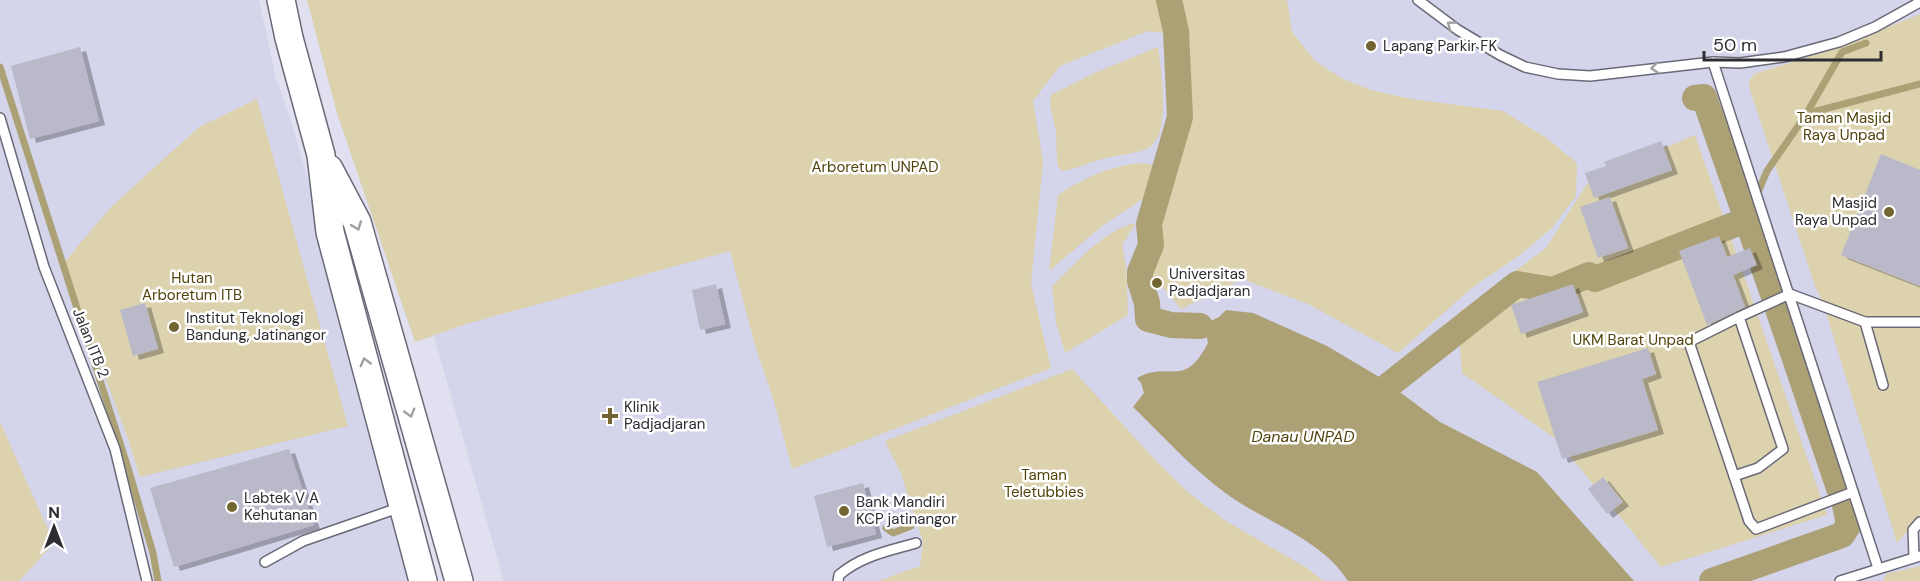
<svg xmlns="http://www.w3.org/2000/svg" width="1920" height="581" font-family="'DM Sans',sans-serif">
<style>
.built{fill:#d4d4eb}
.green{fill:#dcd2ae}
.water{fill:#aca075}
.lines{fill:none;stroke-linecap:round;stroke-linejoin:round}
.stream{stroke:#aca075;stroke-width:7}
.canal{stroke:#aca075;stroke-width:26}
.building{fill:#bab9c9;filter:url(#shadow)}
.service-casing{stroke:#6a6977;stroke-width:12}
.secondary-casing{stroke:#6a6977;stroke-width:30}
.service{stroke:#fff;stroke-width:9}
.secondary{stroke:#fff;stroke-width:27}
.oneway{stroke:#a0a0a3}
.poi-dot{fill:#726532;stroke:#fff;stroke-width:2}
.labels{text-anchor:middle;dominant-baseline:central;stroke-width:5;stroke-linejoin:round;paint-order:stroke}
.poi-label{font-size:15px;fill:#2c2c32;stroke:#fff;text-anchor:start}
.park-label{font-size:15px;fill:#50430b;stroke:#fff}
.street-label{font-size:15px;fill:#2c2c32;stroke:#fff}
.water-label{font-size:16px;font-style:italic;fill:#50420b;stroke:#fff}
</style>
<defs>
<filter id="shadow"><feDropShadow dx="6" dy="4" stdDeviation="0" flood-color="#0004"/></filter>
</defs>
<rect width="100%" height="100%" fill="#e0e0f0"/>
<g class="built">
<path d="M 0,0 L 259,0 L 276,79 L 289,115 L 318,213 L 417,581 L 0,581 Z"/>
<path d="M 307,0 L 1920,0 L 1920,581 L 504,581 L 434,336 L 415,342 L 337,113 Z"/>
</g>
<g class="green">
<path d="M 307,0 L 1287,0 L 1292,32 L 1315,61 L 1341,78 L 1371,90 L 1412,99 L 1503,111 L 1548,139 L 1577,163 L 1576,196 L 1552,228 L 1520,255 L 1473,287 L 1398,353 L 1308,304 L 1243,279 L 1181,309 L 1151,274 L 1177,116 L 1171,34 L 1148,31 L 1060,66 L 1033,101 L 1043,162 L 1031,284 L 1051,368 L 792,469 L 774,401 L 756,349 L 730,251 L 466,324 L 415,342 L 337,113 Z"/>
<path d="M 1920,14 L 1920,517 L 1897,543 L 1823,303 L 1815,286 L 1749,87 L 1749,80 L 1754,74 L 1839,47 Z"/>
<path d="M 1158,47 C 1161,71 1171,130 1151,146 C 1144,153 1117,155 1106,158 C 1091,161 1077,169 1062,171 L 1058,167 L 1057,159 L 1056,132 L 1050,105 L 1051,95 L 1092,74 Z"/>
<path d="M 257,99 L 348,426 L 140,477 L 127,436 L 63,264 L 110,208 L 199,127 Z"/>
<path d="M 1695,135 L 1827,515 L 1661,567 L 1556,439 L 1462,373 L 1457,314 L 1546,248 L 1590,179 Z"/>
<path d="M 1142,163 L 1155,165 L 1146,197 L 1102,226 L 1049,271 L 1058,195 C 1083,178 1112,165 1142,163 Z"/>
<path d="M 1136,223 L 1122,245 L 1126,267 L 1128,315 L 1065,353 L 1056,322 L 1052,286 C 1074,265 1106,228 1136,223 Z"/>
<path d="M 1072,369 L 1157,462 L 1189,493 L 1226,521 L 1307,568 L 1323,581 L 879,581 L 920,566 L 923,542 L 901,474 L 885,441 Z"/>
<path d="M 0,422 L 54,543 L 19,581 L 0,581 Z"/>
<path d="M 1920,566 L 1920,581 L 1883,581 L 1886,574 Z"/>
</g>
<path class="water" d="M 1226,310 L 1253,313 L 1327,346 L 1381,378 L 1440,422 L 1537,472 L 1634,581 L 1348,581 C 1321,539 1270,524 1231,497 C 1195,472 1164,437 1133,407 L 1144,393 L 1141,383 L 1137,378 C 1170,359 1183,391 1208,343 L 1206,333 L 1200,326 L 1219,317 Z"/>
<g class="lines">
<g class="stream">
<path d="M 0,67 L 128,468 L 153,553 L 158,581"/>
<path d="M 1805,116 L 1842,52 L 1866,43"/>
<path d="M 1746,220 L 1767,171 L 1805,116 L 1813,112 L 1920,84"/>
<path d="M 886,528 L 893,533 L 911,526"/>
</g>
<g class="canal">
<path d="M 1169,0 L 1176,31 L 1180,117 L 1149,224 L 1151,245 L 1140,272 L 1140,281 L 1147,303 L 1148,319 L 1171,325 L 1200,326"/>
<path d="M 1695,98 L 1704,97 L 1773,294"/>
<path d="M 1778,309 L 1839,488"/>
<path d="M 1389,385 L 1517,284 L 1553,290 L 1589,275 L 1595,279 L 1746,220"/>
<path d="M 1712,581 L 1842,535 L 1849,524 L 1845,505"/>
</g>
</g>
<g class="building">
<path d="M 80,47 L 99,121 L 30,139 L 11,66 Z"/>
<path d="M 1661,141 L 1672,170 L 1594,198 L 1585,173 L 1606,166 L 1604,162 Z"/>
<path d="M 1881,154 L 1920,170 L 1920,286 L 1841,255 Z"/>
<path d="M 1610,197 L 1628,248 L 1598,258 L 1580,207 Z"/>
<path d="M 1719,236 L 1727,257 L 1750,248 L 1757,265 L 1733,275 L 1745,307 L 1707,325 L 1679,251 Z"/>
<path d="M 716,284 L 725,324 L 700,330 L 692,290 Z"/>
<path d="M 1573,284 L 1583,312 L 1521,334 L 1511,305 Z"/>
<path d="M 145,303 L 158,349 L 133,356 L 120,310 Z"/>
<path d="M 1648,348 L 1656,374 L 1642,379 L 1658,430 L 1562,459 L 1537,382 Z"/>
<path d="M 289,449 L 314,525 L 174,567 L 150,488 Z"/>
<path d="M 1603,477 L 1623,502 L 1607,514 L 1588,489 Z"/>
<path d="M 863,483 L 876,534 L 827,547 L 814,496 Z"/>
</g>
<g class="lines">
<defs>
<g id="service">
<path d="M 1418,0 L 1458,30 L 1500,55 L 1525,67 L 1558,74 L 1590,76 L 1713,62 L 1740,63 L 1784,57 L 1839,42 L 1875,27 L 1920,2"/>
<path d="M 1713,62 L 1878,568"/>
<path d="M 0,118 L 44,267 L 115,449 L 147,581"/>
<path d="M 1739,317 L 1689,342 L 1734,476 L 1758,468 L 1783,449 L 1739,317 L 1790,294 L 1865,322 L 1883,385"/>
<path d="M 1865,322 L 1920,322"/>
<path d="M 1734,476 L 1749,521 L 1756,529 L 1853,492"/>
<path d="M 1914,557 L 1913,530 L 1920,522"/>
<path d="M 265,562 L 303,541 L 401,507"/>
<path d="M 838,581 L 839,575 C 861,556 888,551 916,543"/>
<path d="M 1840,581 L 1920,556"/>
</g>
<g id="secondary">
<path d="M 281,0 L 289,38 L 321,155 L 330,232 L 423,581"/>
<path d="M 329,169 L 357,222 L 459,581"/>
</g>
</defs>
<use href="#service" class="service-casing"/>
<use href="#secondary" class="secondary-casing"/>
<use href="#service" class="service"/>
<use href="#secondary" class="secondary"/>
</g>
<defs><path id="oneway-chevron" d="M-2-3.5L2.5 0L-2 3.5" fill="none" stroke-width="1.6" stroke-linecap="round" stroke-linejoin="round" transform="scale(1.5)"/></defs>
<g class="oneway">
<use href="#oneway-chevron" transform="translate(1451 25) rotate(-143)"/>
<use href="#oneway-chevron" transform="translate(1655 68) rotate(174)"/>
<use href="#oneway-chevron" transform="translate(357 226) rotate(70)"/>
<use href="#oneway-chevron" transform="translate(365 362) rotate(-105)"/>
<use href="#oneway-chevron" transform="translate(410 413) rotate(74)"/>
</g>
<g class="poi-dot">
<circle cx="1371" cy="46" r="6"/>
<circle cx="1889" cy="212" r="6"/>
<circle cx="1157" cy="283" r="6"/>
<circle cx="174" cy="327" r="6"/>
<path d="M607 407h6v6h6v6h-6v6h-6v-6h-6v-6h6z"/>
<circle cx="232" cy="507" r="6"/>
<circle cx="844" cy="511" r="6"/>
</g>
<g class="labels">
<g class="poi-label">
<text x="1383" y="46">Lapang Parkir FK</text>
<text x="1877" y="203" text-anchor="end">Masjid<tspan x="1877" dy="17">Raya Unpad</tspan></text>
<text x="1169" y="274">Universitas<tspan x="1169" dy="17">Padjadjaran</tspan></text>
<text x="186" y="318">Institut Teknologi<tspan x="186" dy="17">Bandung, Jatinangor</tspan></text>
<text x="624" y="407">Klinik<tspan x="624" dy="17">Padjadjaran</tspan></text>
<text x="244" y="498">Labtek V A<tspan x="244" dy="17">Kehutanan</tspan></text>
<text x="856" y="502">Bank Mandiri<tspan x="856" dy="17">KCP jatinangor</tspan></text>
</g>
<g class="park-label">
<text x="1844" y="118">Taman Masjid<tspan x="1844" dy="17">Raya Unpad</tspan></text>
<text x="875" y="167">Arboretum UNPAD</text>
<text x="192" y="278">Hutan<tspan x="192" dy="17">Arboretum ITB</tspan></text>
<text x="1633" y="340">UKM Barat Unpad</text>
<text x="1044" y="475">Taman<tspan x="1044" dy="17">Teletubbies</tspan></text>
</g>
<g class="street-label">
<text transform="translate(91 343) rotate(68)">Jalan ITB 2</text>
</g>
<g class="water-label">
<text x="1303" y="436">Danau UNPAD</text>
</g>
</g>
<g transform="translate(54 527)" stroke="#ffffff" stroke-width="4.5" paint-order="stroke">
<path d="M0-4.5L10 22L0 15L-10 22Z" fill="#2c2c32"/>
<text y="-9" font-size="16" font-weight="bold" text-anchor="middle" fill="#2c2c32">N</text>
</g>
<path d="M1704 51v9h177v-9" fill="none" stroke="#2c2c32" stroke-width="3"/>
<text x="1713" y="51" font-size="18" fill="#2c2c32" stroke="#ffffff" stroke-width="4.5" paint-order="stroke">50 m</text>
</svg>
